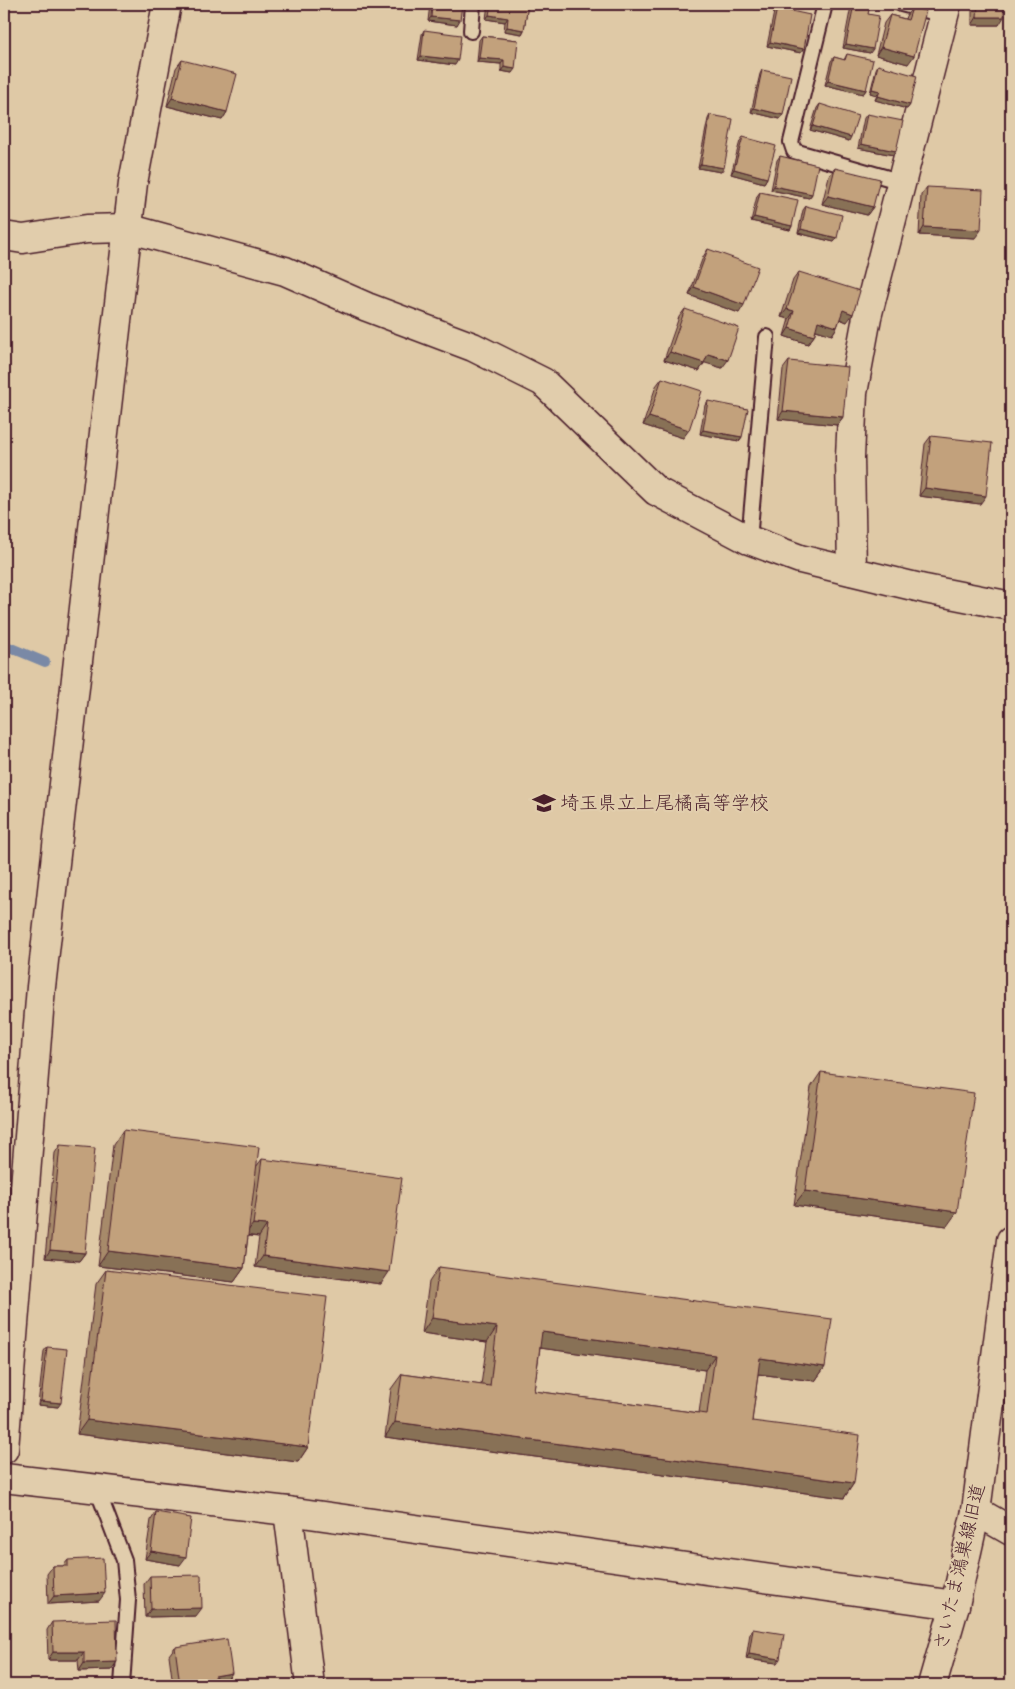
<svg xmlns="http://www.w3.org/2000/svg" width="1015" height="1689" font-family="Mynerve,'Klee One',sans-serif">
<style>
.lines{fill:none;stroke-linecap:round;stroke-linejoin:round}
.stream{stroke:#7a89a6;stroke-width:10}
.service-casing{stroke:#4a1f2b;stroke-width:18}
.minor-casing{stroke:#4a1f2b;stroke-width:31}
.tertiary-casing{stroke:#4a1f2b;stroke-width:31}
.service{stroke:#e1cdac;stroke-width:14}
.minor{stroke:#e1cdac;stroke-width:28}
.tertiary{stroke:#e1cdac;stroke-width:28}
.wall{fill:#a78a6b;stroke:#4a1f2b;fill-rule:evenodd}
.shaded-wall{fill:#887157;stroke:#4a1f2b}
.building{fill:#c2a17c;stroke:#4a1f2b;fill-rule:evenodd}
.labels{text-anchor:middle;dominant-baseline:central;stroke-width:4.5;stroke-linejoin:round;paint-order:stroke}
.poi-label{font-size:19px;fill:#4a1f2b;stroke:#e1cdac;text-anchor:start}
.street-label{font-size:19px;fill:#4a1f2b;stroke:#e1cdac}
</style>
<rect width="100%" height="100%" fill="#dfc9a6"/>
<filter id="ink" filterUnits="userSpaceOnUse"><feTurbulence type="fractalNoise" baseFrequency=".02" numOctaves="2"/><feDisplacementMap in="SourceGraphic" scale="10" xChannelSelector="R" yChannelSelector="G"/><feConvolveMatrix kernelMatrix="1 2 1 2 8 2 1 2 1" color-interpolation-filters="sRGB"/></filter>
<g filter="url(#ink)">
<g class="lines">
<path class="stream" d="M 4,645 L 45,662"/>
<defs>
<g id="service">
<path d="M 825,4 L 791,142 L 794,151 L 902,182"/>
<path d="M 901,4 L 944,15"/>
<path d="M 471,31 L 473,4"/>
<path d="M 749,540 L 767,337"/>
<path d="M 97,1489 L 124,1560 L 128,1600 L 122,1685"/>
</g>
<g id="minor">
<path d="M 4,236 L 23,239 L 87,229 L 127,228 L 285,271 L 367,307 L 473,347 L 543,382 L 656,491 L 749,540 L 800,559 L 925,589 L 1011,606"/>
<path d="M 852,571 L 850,457 L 853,393 L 867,317 L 947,4"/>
<path d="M 4,1449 L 41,987 L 97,493 L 133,183 L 167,4"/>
<path d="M 4,1478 L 288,1511 L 955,1605"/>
<path d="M 288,1511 L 310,1685"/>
<path d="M 976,1511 L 1011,1531"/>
</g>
<path id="tertiary" d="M 932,1685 L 955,1605 L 976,1511 L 1011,1240"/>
</defs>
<use href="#service" class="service-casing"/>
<use href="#minor" class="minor-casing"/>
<use href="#tertiary" class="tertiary-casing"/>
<use href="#service" class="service"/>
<use href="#minor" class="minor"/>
<use href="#tertiary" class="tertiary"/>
</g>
<g class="wall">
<path d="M 430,4 L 462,4 L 457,25 L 428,21 Z"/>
<path d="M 488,4 L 528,4 L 524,30 L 522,34 L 504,31 L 505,22 L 486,19 Z"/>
<path d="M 853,4 L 863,4 L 868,14 L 870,53 L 843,48 L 851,6 Z"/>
<path d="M 972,4 L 1004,4 L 999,25 L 972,25 Z"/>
<path d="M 777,8 L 804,49 L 801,53 L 767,46 L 774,12 Z"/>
<path d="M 912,8 L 908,64 L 876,55 L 884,23 L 890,15 L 905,19 L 906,16 Z"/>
<path d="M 424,30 L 455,65 L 418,60 L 422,34 Z"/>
<path d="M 482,36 L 518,40 L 512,73 L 501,71 L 501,64 L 477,62 L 479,40 Z"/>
<path d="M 847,54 L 866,90 L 863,94 L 825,85 L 831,61 L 834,57 L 844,60 Z"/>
<path d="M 182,60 L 227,112 L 222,120 L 167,106 L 176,68 Z"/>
<path d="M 878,65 L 910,105 L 907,109 L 875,100 L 877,95 L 870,93 L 876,69 Z"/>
<path d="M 762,70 L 780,119 L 751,112 L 760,74 Z"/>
<path d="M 820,104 L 849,141 L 810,130 L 817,108 Z"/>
<path d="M 867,114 L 896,151 L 893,155 L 858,148 L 864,118 Z"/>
<path d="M 710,115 L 721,172 L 698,168 L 708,119 Z"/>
<path d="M 743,137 L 767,178 L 764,183 L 731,174 L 740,141 Z"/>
<path d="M 780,156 L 812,194 L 809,198 L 771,190 L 777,160 Z"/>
<path d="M 835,168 L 873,207 L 867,215 L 822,204 L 829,176 Z"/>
<path d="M 927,187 L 975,238 L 919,235 L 921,195 Z"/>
<path d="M 760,192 L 792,226 L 790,230 L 751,221 L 757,196 Z"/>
<path d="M 806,206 L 837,238 L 834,242 L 798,233 L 803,210 Z"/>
<path d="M 708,249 L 739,313 L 689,295 L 703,257 Z"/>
<path d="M 799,272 L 847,322 L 840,319 L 837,327 L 832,335 L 816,330 L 814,336 L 808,344 L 784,336 L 789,319 L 781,317 L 793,280 Z"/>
<path d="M 685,309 L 722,368 L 705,362 L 699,371 L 664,360 L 679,317 Z"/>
<path d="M 789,361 L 843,417 L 837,425 L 778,419 L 783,369 Z"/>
<path d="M 662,378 L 683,438 L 643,425 L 656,386 Z"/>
<path d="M 708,401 L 742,437 L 739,441 L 700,434 L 705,405 Z"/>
<path d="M 931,436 L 980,504 L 919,496 L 925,444 Z"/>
<path d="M 821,1072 L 947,1226 L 794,1205 L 811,1087 Z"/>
<path d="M 123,1130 L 256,1167 L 262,1159 L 381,1284 L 255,1267 L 259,1237 L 248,1236 L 244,1268 L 234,1282 L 98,1266 L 113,1145 Z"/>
<path d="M 60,1145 L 85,1253 L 79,1261 L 45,1258 L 55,1153 Z"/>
<path d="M 439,1267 L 825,1367 L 815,1381 L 758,1374 L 752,1421 L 854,1483 L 844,1498 L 385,1437 L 391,1389 L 402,1374 L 481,1385 L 487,1342 L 422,1333 L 429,1282 ZM 540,1348 L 705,1370 L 699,1413 L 534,1391 Z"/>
<path d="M 106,1270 L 308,1447 L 298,1462 L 77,1434 L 96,1284 Z"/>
<path d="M 47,1347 L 58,1407 L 38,1405 L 44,1351 Z"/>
<path d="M 156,1512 L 180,1565 L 145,1559 L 151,1520 Z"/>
<path d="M 68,1560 L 99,1601 L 48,1604 L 47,1574 L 53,1566 L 63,1566 Z"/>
<path d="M 150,1576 L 196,1616 L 145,1617 L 144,1584 Z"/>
<path d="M 52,1622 L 111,1670 L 79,1671 L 78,1660 L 48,1660 L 47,1630 Z"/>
<path d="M 753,1629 L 777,1663 L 746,1659 L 750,1633 Z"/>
<path d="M 175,1647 L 232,1673 L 226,1681 L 216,1683 L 214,1685 L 173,1685 L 169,1655 Z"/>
</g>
<g class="shaded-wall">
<path d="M 782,4 L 792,4 L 791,6 Z"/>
<path d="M 489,15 L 508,18 L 505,22 L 486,19 Z"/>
<path d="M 431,17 L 460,20 L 457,25 L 428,21 Z"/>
<path d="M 977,17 L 1004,17 L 999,25 L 972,25 Z"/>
<path d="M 507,27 L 524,30 L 522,34 L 504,31 Z"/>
<path d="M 770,42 L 804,49 L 801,53 L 767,46 Z"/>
<path d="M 846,44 L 873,49 L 870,53 L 843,48 Z"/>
<path d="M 881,47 L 914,56 L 908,64 L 876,55 Z"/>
<path d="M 421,56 L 458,60 L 455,65 L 418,60 Z"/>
<path d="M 479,58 L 504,60 L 501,64 L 477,62 Z"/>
<path d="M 504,67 L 515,69 L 512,73 L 501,71 Z"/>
<path d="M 828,81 L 866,90 L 863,94 L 825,85 Z"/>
<path d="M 872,89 L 880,91 L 877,95 L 870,93 Z"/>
<path d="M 878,96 L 910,105 L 907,109 L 875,100 Z"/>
<path d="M 172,98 L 227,112 L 222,120 L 167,106 Z"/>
<path d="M 754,108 L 783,115 L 780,119 L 751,112 Z"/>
<path d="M 813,126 L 851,137 L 849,141 L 810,130 Z"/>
<path d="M 861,144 L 896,151 L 893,155 L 858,148 Z"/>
<path d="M 701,164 L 724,168 L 721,172 L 698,168 Z"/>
<path d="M 734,169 L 767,178 L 764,183 L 731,174 Z"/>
<path d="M 774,186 L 812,194 L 809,198 L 771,190 Z"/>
<path d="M 828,196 L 873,207 L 867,215 L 822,204 Z"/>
<path d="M 754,217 L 792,226 L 790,230 L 751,221 Z"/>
<path d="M 924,227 L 981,230 L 975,238 L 919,235 Z"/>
<path d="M 801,229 L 837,238 L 834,242 L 798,233 Z"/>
<path d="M 694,287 L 744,305 L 739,313 L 689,295 Z"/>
<path d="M 787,309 L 794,311 L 789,319 L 781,317 Z"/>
<path d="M 843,310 L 853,314 L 847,322 L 837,318 Z"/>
<path d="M 818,321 L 837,327 L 832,335 L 813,329 Z"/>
<path d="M 789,328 L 814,336 L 808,344 L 784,336 Z"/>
<path d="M 670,352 L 704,363 L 699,371 L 664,360 Z"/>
<path d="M 708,354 L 728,360 L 722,368 L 702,362 Z"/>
<path d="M 783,411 L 843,417 L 837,425 L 778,419 Z"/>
<path d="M 649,417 L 689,430 L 683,438 L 643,425 Z"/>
<path d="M 703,430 L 742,437 L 739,441 L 700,434 Z"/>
<path d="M 925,488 L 986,496 L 980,504 L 919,496 Z"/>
<path d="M 805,1191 L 957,1212 L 947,1226 L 794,1205 Z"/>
<path d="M 253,1224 L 267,1225 L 259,1237 L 245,1235 Z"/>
<path d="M 50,1250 L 85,1253 L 79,1261 L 45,1258 Z"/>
<path d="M 108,1251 L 244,1268 L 234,1282 L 98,1266 Z"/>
<path d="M 263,1256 L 389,1272 L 381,1284 L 255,1267 Z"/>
<path d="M 432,1318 L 497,1327 L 487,1342 L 422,1333 Z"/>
<path d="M 542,1332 L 715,1355 L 705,1370 L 532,1347 Z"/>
<path d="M 760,1358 L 825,1367 L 815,1381 L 750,1373 Z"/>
<path d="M 41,1401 L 61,1403 L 58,1407 L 38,1405 Z"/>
<path d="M 87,1420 L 308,1447 L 298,1462 L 77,1434 Z"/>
<path d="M 395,1422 L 854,1483 L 844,1498 L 385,1437 Z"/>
<path d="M 151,1551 L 186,1557 L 180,1565 L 145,1559 Z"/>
<path d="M 105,1593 L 99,1601 L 48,1604 L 54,1596 Z"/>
<path d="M 202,1608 L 196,1616 L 145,1617 L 151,1609 Z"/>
<path d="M 53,1652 L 84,1652 L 78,1660 L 48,1660 Z"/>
<path d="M 749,1654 L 780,1659 L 777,1663 L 746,1659 Z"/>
<path d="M 117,1662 L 111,1670 L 79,1671 L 84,1663 Z"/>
<path d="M 232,1673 L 226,1681 L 216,1683 L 214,1685 L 190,1685 L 215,1676 Z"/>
</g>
<g class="building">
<path d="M 432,4 L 462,4 L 460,20 L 431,17 Z"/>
<path d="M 491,4 L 528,4 L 524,30 L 507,27 L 508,18 L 489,15 Z"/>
<path d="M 854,4 L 863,4 L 870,5 L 868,14 L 879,16 L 873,49 L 846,44 Z"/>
<path d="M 978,4 L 1004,4 L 1004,17 L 977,17 Z"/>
<path d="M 777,8 L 810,15 L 804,49 L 770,42 Z"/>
<path d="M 912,8 L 926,11 L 914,56 L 881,47 L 890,15 L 908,20 Z"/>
<path d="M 424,30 L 461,35 L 458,60 L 421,56 Z"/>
<path d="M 482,36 L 518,40 L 515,69 L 504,67 L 504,60 L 479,58 Z"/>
<path d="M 847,54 L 873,60 L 866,90 L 828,81 L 834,57 L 845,60 Z"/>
<path d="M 182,60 L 237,74 L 227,112 L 172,98 Z"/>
<path d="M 878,65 L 917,76 L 910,105 L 878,96 L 880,91 L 872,89 Z"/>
<path d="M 762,70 L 791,76 L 783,115 L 754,108 Z"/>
<path d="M 820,104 L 858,116 L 851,137 L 813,126 Z"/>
<path d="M 867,114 L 903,121 L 896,151 L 861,144 Z"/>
<path d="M 710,115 L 733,119 L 724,168 L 701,164 Z"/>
<path d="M 743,137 L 776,146 L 767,178 L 734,169 Z"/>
<path d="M 780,156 L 818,165 L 812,194 L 774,186 Z"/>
<path d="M 835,168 L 880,179 L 873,207 L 828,196 Z"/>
<path d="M 927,187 L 983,190 L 981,230 L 924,227 Z"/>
<path d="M 760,192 L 798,200 L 792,226 L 754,217 Z"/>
<path d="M 806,206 L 842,215 L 837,238 L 801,229 Z"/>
<path d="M 708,249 L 758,267 L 744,305 L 694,287 Z"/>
<path d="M 799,272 L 860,291 L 853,314 L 843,310 L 837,327 L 818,321 L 814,336 L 789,328 L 794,311 L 787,309 Z"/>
<path d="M 685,309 L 739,328 L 728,360 L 708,354 L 704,363 L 670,352 Z"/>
<path d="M 789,361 L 848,367 L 843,417 L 783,411 Z"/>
<path d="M 662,378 L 702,391 L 689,430 L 649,417 Z"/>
<path d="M 708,401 L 748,409 L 742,437 L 703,430 Z"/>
<path d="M 931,436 L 992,443 L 986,496 L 925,488 Z"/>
<path d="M 821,1072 L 974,1093 L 957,1212 L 805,1191 Z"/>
<path d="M 123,1130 L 259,1147 L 244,1268 L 108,1251 Z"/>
<path d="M 60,1145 L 95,1148 L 85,1253 L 50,1250 Z"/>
<path d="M 262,1159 L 402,1178 L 389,1272 L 263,1256 L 267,1225 L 253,1224 Z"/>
<path d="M 439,1267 L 832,1319 L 825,1367 L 760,1358 L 752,1421 L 860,1435 L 854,1483 L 395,1422 L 402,1374 L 490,1386 L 497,1327 L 432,1318 ZM 542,1332 L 715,1355 L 707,1414 L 534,1391 Z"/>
<path d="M 106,1270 L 327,1297 L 308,1447 L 87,1420 Z"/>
<path d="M 47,1347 L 67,1349 L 61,1403 L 41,1401 Z"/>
<path d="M 156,1512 L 191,1518 L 186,1557 L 151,1551 Z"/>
<path d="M 103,1558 L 105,1593 L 54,1596 L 53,1566 L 68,1566 L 68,1560 Z"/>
<path d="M 201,1575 L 202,1608 L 151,1609 L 150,1576 Z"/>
<path d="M 116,1620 L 117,1662 L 84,1663 L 84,1652 L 53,1652 L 52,1622 Z"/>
<path d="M 753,1629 L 784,1634 L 780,1659 L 749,1654 Z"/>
<path d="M 227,1639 L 232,1673 L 215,1676 L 216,1682 L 190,1685 L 180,1685 L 175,1647 Z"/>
</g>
</g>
<defs>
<symbol id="school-bare" viewBox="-9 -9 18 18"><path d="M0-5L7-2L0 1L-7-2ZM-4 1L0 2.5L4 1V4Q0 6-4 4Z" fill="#4a1f2b" stroke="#e1cdac" stroke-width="2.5" paint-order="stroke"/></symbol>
</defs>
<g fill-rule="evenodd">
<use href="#school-bare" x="528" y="787" width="32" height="32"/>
</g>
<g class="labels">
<g class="poi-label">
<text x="560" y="803">埼玉県立上尾橘高等学校</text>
</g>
<g class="street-label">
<text transform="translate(960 1567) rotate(-77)">さいたま鴻巣線旧道</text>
</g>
</g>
<rect width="1015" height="1689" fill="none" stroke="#e1cdac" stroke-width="20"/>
<rect x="10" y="10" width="995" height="1669" fill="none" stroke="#4a1f2b" stroke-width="2" filter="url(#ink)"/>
</svg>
